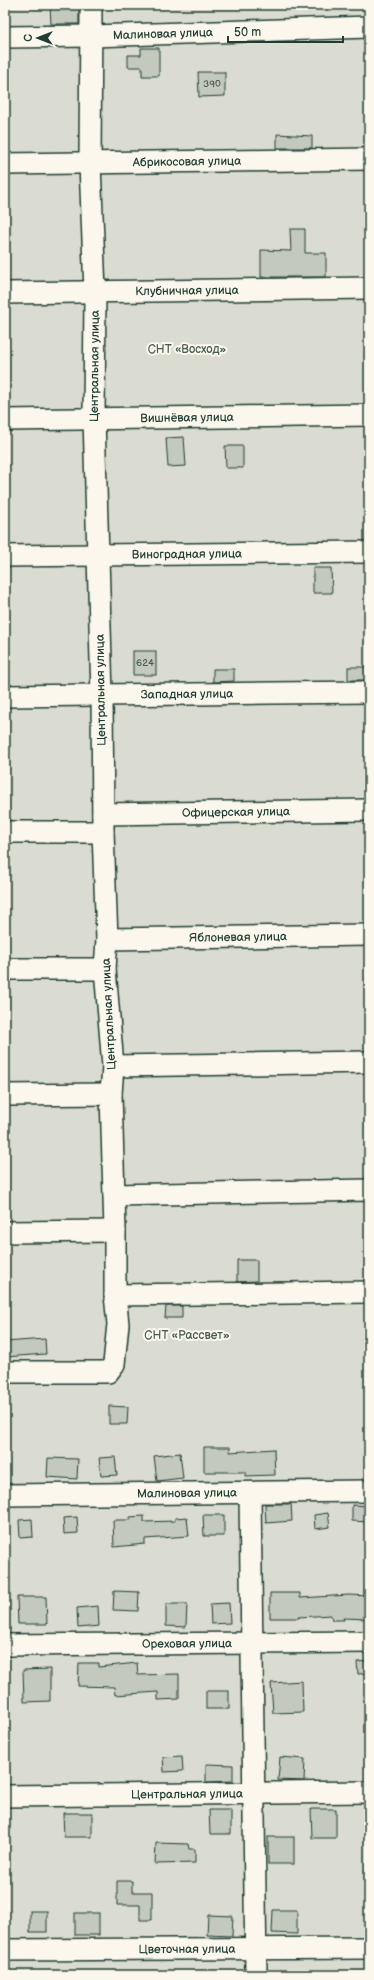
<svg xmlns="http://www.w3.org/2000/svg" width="374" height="1980" font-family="'Balsamiq Sans',sans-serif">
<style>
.green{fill:#dbdcd1;stroke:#7d8c82}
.building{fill:#c4c9be;stroke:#1f3d34}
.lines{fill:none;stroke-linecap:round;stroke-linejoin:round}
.minor-casing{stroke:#1f3d34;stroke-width:24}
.minor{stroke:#fbf7ec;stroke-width:21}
.labels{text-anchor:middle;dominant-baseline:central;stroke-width:4;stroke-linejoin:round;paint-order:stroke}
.number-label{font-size:10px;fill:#486056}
.street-label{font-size:12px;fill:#1f3d34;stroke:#fbf7ec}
.park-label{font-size:12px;fill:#455d53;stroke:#fbf7ec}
</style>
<rect width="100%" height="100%" fill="#fbf7ec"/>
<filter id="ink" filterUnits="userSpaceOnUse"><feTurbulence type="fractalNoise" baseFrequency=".025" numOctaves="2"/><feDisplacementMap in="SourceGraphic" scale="8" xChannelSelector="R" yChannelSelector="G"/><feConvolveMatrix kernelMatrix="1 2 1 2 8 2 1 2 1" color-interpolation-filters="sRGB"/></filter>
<g filter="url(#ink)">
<rect class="green" x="5" y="5" width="364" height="1970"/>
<g class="building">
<path d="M 50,5 L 79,5 L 79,24 L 51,24 Z"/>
<path d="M 141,48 L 159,48 L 159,76 L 142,76 L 142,67 L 128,67 L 128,55 L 141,55 Z"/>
<path d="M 198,72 L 225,72 L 225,96 L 199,97 Z"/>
<path d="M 277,134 L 312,136 L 312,148 L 277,148 Z"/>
<path d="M 290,229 L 305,229 L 305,253 L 326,253 L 326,277 L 261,277 L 261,250 L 291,251 Z"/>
<path d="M 184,437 L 186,466 L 168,467 L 166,438 Z"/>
<path d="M 225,446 L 243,446 L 243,468 L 226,468 Z"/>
<path d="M 313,568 L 331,568 L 332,593 L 313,593 Z"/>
<rect x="133" y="651" width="23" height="24"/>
<rect x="348" y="667" width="21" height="13"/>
<path d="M 213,669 L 234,669 L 234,681 L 213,682 Z"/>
<path d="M 237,1260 L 257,1260 L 257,1281 L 237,1282 Z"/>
<path d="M 166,1306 L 182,1306 L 182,1318 L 165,1318 Z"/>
<path d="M 45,1339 L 46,1354 L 5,1357 L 5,1342 Z"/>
<path d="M 109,1406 L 128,1407 L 127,1424 L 109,1424 Z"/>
<path d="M 204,1447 L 230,1447 L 230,1452 L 274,1449 L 275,1475 L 245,1476 L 245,1472 L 204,1472 Z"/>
<path d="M 180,1453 L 183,1478 L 157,1481 L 154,1456 Z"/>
<path d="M 115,1457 L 117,1475 L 101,1476 L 99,1458 Z"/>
<path d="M 48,1458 L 78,1459 L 77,1479 L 47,1477 Z"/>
<path d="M 265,1504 L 291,1504 L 292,1521 L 266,1523 Z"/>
<path d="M 352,1505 L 369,1506 L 369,1522 L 352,1521 Z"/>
<path d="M 328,1513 L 330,1527 L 315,1529 L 314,1515 Z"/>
<path d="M 203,1515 L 224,1515 L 224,1536 L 204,1536 Z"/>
<path d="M 144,1516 L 144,1522 L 175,1521 L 175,1518 L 187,1517 L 189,1536 L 145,1539 L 145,1544 L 114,1547 L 113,1520 L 130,1520 L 130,1517 Z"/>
<path d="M 77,1517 L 78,1533 L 64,1534 L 63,1518 Z"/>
<path d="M 32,1519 L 33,1537 L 20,1538 L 19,1520 Z"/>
<path d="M 114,1591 L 139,1592 L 138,1611 L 113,1610 Z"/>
<path d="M 270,1593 L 300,1593 L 300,1598 L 349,1595 L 369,1596 L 369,1619 L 343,1618 L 344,1620 L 332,1620 L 331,1615 L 299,1617 L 299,1618 L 270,1618 Z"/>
<path d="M 17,1597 L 46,1597 L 47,1624 L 18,1624 Z"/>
<path d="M 229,1603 L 230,1623 L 211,1624 L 210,1604 Z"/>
<path d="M 166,1604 L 187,1604 L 186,1627 L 166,1626 Z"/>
<path d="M 98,1606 L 99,1626 L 78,1628 L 77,1608 Z"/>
<path d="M 369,1661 L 369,1673 L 358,1674 L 357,1662 Z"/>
<path d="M 79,1663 L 99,1663 L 99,1667 L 137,1663 L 138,1675 L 179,1674 L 179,1699 L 158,1700 L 158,1692 L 115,1695 L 114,1687 L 78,1686 Z"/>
<path d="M 50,1669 L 50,1701 L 24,1702 L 23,1670 Z"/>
<path d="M 302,1681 L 303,1712 L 273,1713 L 271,1683 Z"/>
<rect x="206" y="1691" width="23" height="18"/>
<path d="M 182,1756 L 183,1771 L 164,1772 L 163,1757 Z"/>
<path d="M 280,1757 L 305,1759 L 304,1781 L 278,1780 Z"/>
<path d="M 206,1764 L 233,1765 L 233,1781 L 206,1782 Z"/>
<path d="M 311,1809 L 336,1809 L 336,1838 L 312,1838 Z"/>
<path d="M 209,1810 L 231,1810 L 231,1834 L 210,1834 Z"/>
<path d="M 63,1813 L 92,1813 L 92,1837 L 64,1837 Z"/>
<rect x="268" y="1837" width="26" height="27"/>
<path d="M 156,1843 L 188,1844 L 189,1849 L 195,1849 L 195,1863 L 155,1864 Z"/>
<path d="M 117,1881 L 132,1881 L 132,1892 L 152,1892 L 152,1920 L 140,1920 L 140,1905 L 117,1905 Z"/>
<path d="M 273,1910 L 297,1910 L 297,1934 L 272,1933 Z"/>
<rect x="30" y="1911" width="17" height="21"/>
<rect x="75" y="1913" width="24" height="22"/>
<path d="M 208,1915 L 233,1916 L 232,1936 L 207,1935 Z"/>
</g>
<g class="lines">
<defs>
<g id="minor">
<path id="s1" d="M 5,37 L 92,36 L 369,27"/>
<path id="s2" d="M 5,164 L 369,159"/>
<path id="s3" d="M 5,293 L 369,288"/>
<path id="s4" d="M 5,420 L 369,415"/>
<path id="s5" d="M 5,556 L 369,552"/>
<path id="s6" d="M 5,696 L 369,692"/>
<path id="s7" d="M 103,814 L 369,810"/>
<path d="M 5,832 L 103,832"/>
<path id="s8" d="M 107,939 L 369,935"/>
<path d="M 5,969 L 105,969"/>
<path d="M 113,1066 L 369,1062"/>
<path d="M 5,1095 L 111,1094"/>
<path d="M 114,1195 L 369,1190"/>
<path d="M 5,1232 L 115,1231"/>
<path d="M 115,1295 L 369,1292"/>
<path id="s9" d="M 5,1372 L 108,1372 L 114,1364 L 118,1324 L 115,1295 L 115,1231 L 111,1094 L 113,1066 L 105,969 L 107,939 L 103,832 L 102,695 L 94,418 L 95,292 L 90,163 L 91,5"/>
<path d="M 250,1493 L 256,1975"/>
<path id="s10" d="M 5,1495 L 369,1491"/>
<path id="s11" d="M 5,1645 L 369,1642"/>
<path id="s12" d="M 5,1796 L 369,1792"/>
<path id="s13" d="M 5,1950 L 369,1948"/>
</g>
</defs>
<use href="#minor" class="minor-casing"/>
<use href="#minor" class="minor"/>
</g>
</g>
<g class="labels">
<g class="number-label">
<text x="212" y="84">390</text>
<text x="145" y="663">624</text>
</g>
<g class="street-label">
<text stroke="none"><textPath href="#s1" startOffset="158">Малиновая улица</textPath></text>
<text stroke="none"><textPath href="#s2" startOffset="182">Абрикосовая улица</textPath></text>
<text stroke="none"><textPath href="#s3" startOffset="182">Клубничная улица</textPath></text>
<text stroke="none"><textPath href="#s9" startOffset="1112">Центральная улица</textPath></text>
<text stroke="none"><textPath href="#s4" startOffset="182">Вишнёвая улица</textPath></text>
<text stroke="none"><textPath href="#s5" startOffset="182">Виноградная улица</textPath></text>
<text transform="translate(101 690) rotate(-91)">Центральная улица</text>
<text stroke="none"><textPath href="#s6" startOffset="182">Западная улица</textPath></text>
<text stroke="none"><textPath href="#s7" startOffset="133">Офицерская улица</textPath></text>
<text stroke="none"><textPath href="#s8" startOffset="131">Яблоневая улица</textPath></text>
<text transform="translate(109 1014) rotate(-93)">Центральная улица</text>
<text stroke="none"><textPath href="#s10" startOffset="182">Малиновая улица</textPath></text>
<text stroke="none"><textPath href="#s11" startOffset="182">Ореховая улица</textPath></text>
<text stroke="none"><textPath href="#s12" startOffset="182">Центральная улица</textPath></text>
<text stroke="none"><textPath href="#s13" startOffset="182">Цветочная улица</textPath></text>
</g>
<g class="park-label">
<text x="187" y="349">СНТ «Восход»</text>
<text x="187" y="1335">СНТ «Рассвет»</text>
</g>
</g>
<rect width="374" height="1980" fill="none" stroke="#fbf7ec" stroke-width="20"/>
<rect x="10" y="10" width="354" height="1960" fill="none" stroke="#1f3d34" stroke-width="1.5" filter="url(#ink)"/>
<g transform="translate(38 38) rotate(270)" stroke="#fbf7ec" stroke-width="3" paint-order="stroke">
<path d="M0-3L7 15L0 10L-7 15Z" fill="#1f3d34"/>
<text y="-6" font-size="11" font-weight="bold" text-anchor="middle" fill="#1f3d34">С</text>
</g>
<path d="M228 36v6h115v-6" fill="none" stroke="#1f3d34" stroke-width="2"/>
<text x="234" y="36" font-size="12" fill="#1f3d34" stroke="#fbf7ec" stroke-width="3" paint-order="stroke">50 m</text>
</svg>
